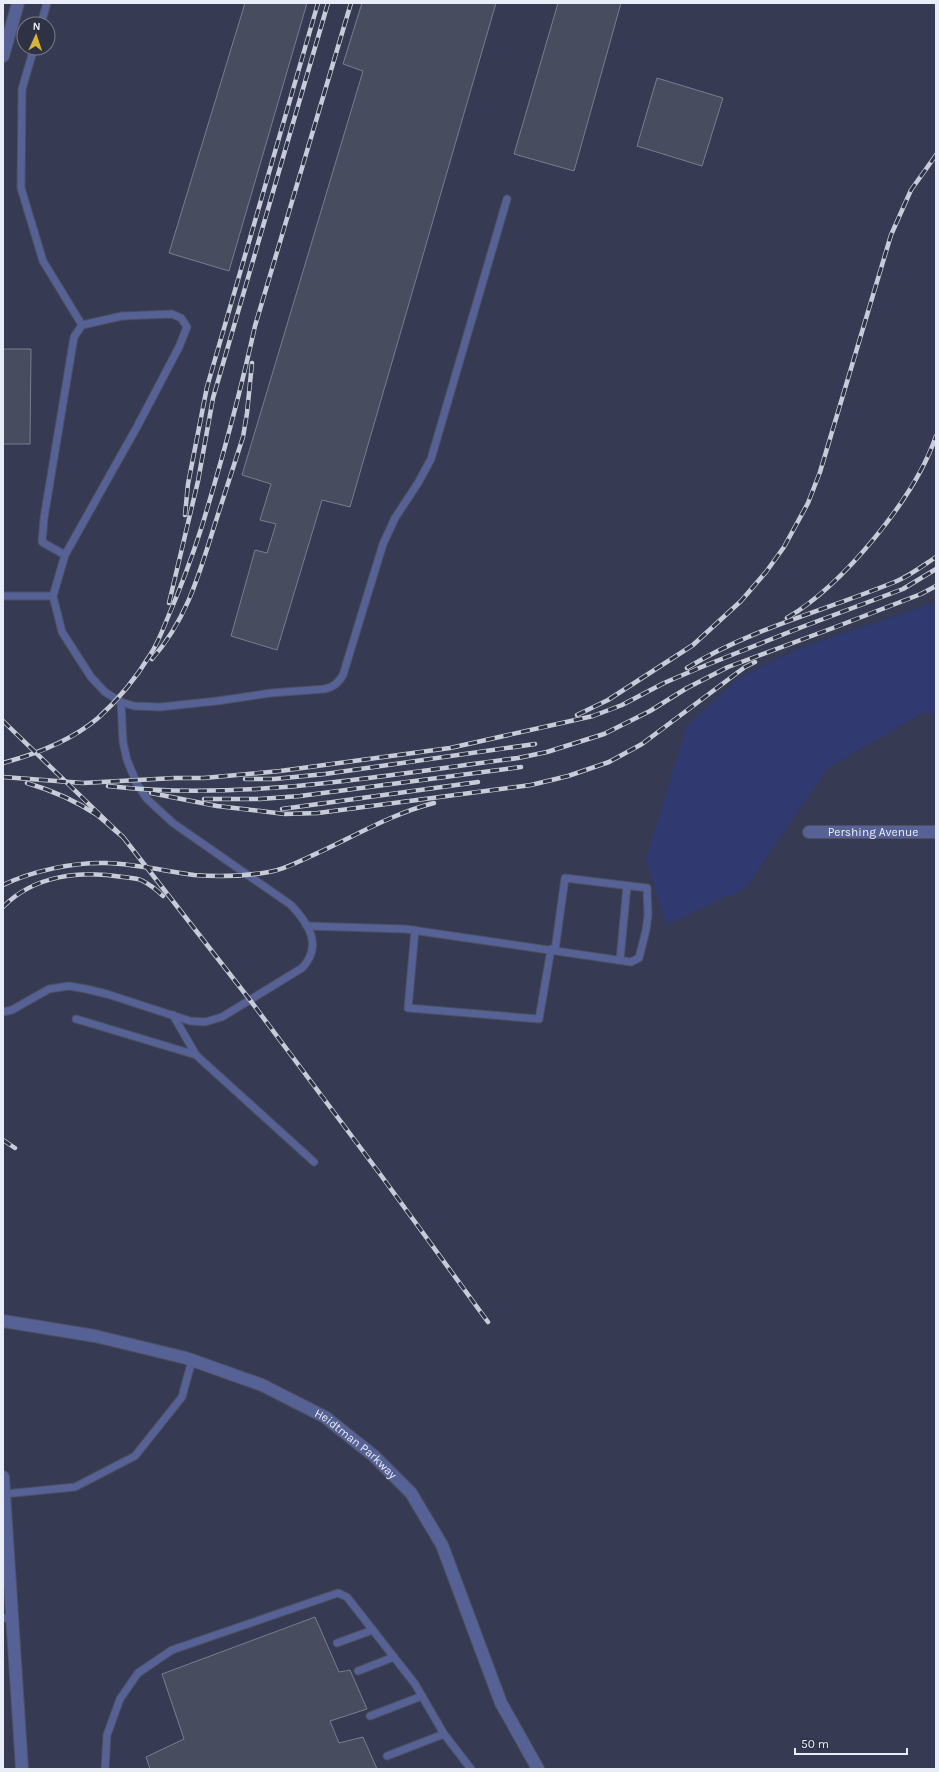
<svg xmlns="http://www.w3.org/2000/svg" width="939" height="1772" font-family="Karla,sans-serif">
<style>
.built{fill:#363b53;fill-rule:evenodd}
.green{fill:#313a70}
.building{fill:#474c5e;stroke:#787d91}
.lines{fill:none;stroke-linecap:round;stroke-linejoin:round}
.lane-casing{stroke:#4c5061;stroke-width:9}
.street-casing{stroke:#4c5061;stroke-width:14}
.lane{stroke:#566195;stroke-width:7}
.street{stroke:#566195;stroke-width:12}
.rail-casing{stroke:#c8ccd8;stroke-width:4.5}
.rail{stroke:#2e3244;stroke-width:3;stroke-dasharray:9;stroke-linecap:butt}
.labels{text-anchor:middle;dominant-baseline:central;stroke-width:3;stroke-linejoin:round;paint-order:stroke}
.street-label{font-size:12px;fill:#e9edf8;stroke:#2e3244}
</style>
<rect width="100%" height="100%" fill="#2e3244"/>
<path class="built" d="M 3,3 L 936,3 L 936,602 L 799,648 L 738,678 L 746,888 L 828,768 L 923,713 L 936,713 L 936,1769 L 3,1769 ZM 24,24 L 48,24 L 48,48 L 24,48 Z"/>
<path class="green" d="M 936,602 L 936,713 L 923,713 L 828,768 L 746,888 L 666,925 L 646,860 L 686,727 L 738,678 L 799,648 Z"/>
<g class="building">
<path d="M 245,3 L 307,3 L 229,271 L 169,253 Z"/>
<path d="M 362,3 L 496,3 L 350,507 L 322,500 L 277,650 L 231,636 L 255,550 L 267,553 L 276,524 L 260,520 L 271,484 L 242,475 L 363,71 L 343,64 Z"/>
<path d="M 558,3 L 621,3 L 574,171 L 514,154 Z"/>
<path d="M 657,78 L 723,98 L 702,166 L 637,146 Z"/>
<path d="M 3,349 L 31,349 L 30,444 L 3,444 Z"/>
<path d="M 315,1617 L 339,1672 L 350,1670 L 367,1709 L 330,1721 L 339,1743 L 363,1737 L 377,1769 L 150,1769 L 146,1757 L 184,1739 L 162,1674 Z"/>
</g>
<g class="lines">
<defs>
<g id="lane">
<path d="M 41,24 L 47,3"/>
<path d="M 34,48 L 22,89 L 21,188 L 43,261 L 82,325"/>
<path d="M 3,596 L 53,596 L 62,632 L 91,677 L 105,692 L 121,702 L 134,706 L 160,707 L 217,701 L 271,693 L 324,689 C 334,687 338,683 343,675 L 383,544 L 395,518 L 418,483 L 431,459 L 507,199"/>
<path d="M 53,596 L 65,555 L 138,425 L 179,347 L 187,327 L 181,318 L 172,314 L 122,316 L 82,325 L 74,337 L 44,518 L 42,542 L 65,555"/>
<path d="M 307,926 L 405,929 L 631,962 L 639,958 L 646,930 L 648,915 L 647,888 L 565,878 L 555,950"/>
<path d="M 415,930 L 408,1008 L 539,1019 L 551,949"/>
<path d="M 620,960 L 627,886"/>
<path d="M 3,1012 L 12,1010 L 49,989 L 69,986 L 86,989 L 107,994 L 190,1021 L 205,1022 L 222,1017 L 302,968 C 323,946 309,924 291,905 L 173,823 L 147,799 L 137,784 L 127,760 L 123,742 L 121,702"/>
<path d="M 173,1015 L 196,1055 L 314,1162"/>
<path d="M 76,1019 L 196,1055"/>
<path d="M 4,1494 L 75,1487 L 135,1456 L 182,1397 L 192,1360"/>
<path d="M 3,1618 L 12,1619"/>
<path d="M 337,1643 L 373,1630"/>
<path d="M 358,1671 L 394,1657"/>
<path d="M 370,1716 L 422,1696"/>
<path d="M 387,1756 L 444,1734"/>
<path d="M 105,1769 L 107,1735 L 120,1699 L 138,1673 L 172,1650 L 338,1593 L 347,1597 L 415,1684 L 444,1734 L 471,1769"/>
</g>
<g id="street">
<path d="M 3,56 L 18,3"/>
<path id="s1" d="M 809,832 L 936,832"/>
<path id="s2" d="M 3,1321 L 95,1336 L 186,1358 L 262,1385 L 325,1417 L 374,1456 L 411,1493 L 442,1545 L 501,1703 L 538,1769"/>
<path d="M 3,1477 L 22,1769"/>
</g>
</defs>
<use href="#lane" class="lane-casing"/>
<use href="#street" class="street-casing"/>
<use href="#lane" class="lane"/>
<use href="#street" class="street"/>
<defs>
<g id="rail">
<path d="M 185,515 L 188,484 L 207,387 L 318,3"/>
<path d="M 169,603 L 198,481 L 213,398 L 328,3"/>
<path d="M 787,618 C 843,585 915,498 936,436"/>
<path d="M 152,659 C 186,620 198,578 213,530 C 223,499 233,468 243,437 L 247,413 L 252,363"/>
<path d="M 687,668 C 752,628 827,610 897,581 C 911,575 924,565 936,557"/>
<path d="M 577,715 L 608,700 L 693,645 L 741,601 L 766,572 L 784,547 L 808,503 L 820,472 L 891,235 L 911,190 L 936,155"/>
<path d="M 3,721 L 123,837 C 114,830 106,822 97,815 C 76,801 51,790 27,783"/>
<path d="M 3,763 C 36,754 71,741 98,718 C 118,700 136,678 150,655 C 158,643 163,629 168,617 C 181,587 192,557 202,526 C 222,460 240,394 255,326 L 351,3"/>
<path d="M 3,777 L 83,783 L 175,778 L 204,778 L 280,771 L 450,748 L 593,716 L 622,705 L 664,683 L 699,668 L 802,627 L 903,589 L 936,569"/>
<path d="M 245,779 L 274,779 L 325,774 L 535,744"/>
<path d="M 108,786 C 244,802 384,775 518,758 L 547,752 L 604,734 L 650,711 L 687,688 L 728,667 L 833,628 L 921,594 L 936,586"/>
<path d="M 151,793 L 217,806 L 285,814 L 318,813 L 531,785 L 568,776 L 609,762 L 642,744 L 745,667 L 755,662"/>
<path d="M 204,799 L 260,799 L 300,796 L 521,767"/>
<path d="M 282,809 L 478,782"/>
<path d="M 123,837 L 250,1000 L 380,1174 L 488,1322"/>
<path d="M 3,885 C 32,871 74,862 106,863 C 136,864 165,871 194,875 C 218,877 245,876 269,872 C 283,870 296,863 309,857 C 350,839 390,814 434,803"/>
<path d="M 3,907 C 34,875 81,870 123,877 C 129,878 136,878 141,880 C 149,884 157,890 163,896"/>
<path d="M 3,1140 L 15,1148"/>
</g>
</defs>
<use href="#rail" class="rail-casing"/>
<use href="#rail" class="rail"/>
</g>
<g class="labels">
<g class="street-label">
<text stroke="none"><textPath href="#s1" startOffset="64">Pershing Avenue</textPath></text>
<text stroke="none"><textPath href="#s2" startOffset="379">Heidtman Parkway</textPath></text>
</g>
</g>
<rect width="939" height="1772" fill="none" stroke="#e9edf8" stroke-width="8"/>
<g transform="translate(36 36) rotate(3)"><circle r="19" fill="#2e3244" stroke="#797d8c"/>
<path d="M0-3L7 15L0 10L-7 15Z" fill="#d6b534"/>
<text y="-6" font-size="11" font-weight="bold" text-anchor="middle" fill="#e9edf8">N</text>
</g>
<path d="M795 1748v6h112v-6" fill="none" stroke="#e9edf8" stroke-width="2"/>
<text x="801" y="1748" font-size="12" fill="#e9edf8" stroke="#2e3244" stroke-width="3" paint-order="stroke">50 m</text>
</svg>
